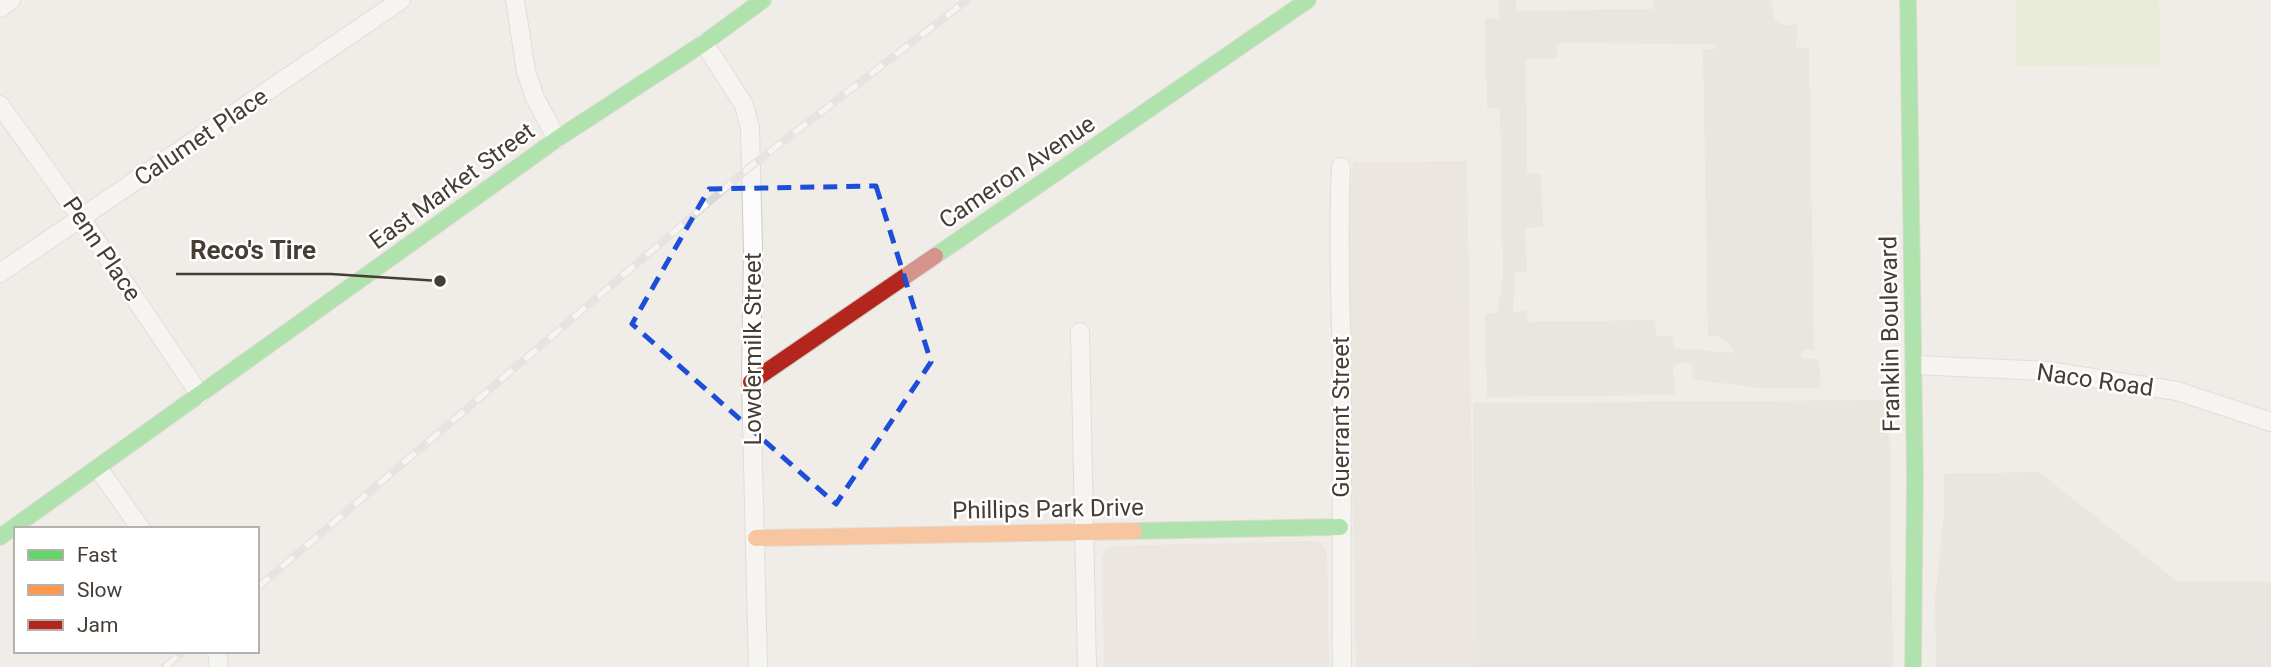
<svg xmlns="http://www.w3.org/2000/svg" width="2271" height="667" font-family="Roboto,sans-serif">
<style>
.residential{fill:#e4ddd5}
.industrial{fill:#e0dbd6}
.green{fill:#e1ebc6}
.parking{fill:#dfdbd8;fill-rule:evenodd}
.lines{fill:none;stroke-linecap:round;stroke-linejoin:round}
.street-casing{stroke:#cecac6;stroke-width:20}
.fast-casing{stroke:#d0c9bf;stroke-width:18}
.slow-casing{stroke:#d0c9bf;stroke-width:18}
.jam-casing{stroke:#d0c9bf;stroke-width:18}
.street{stroke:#fdfcfc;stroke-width:18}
.fast{stroke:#63d668;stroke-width:16}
.slow{stroke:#ff974d;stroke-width:16}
.jam{stroke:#b3261e;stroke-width:16}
.rail-casing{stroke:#d9d8d8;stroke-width:8}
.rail{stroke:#fff;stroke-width:5;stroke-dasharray:16;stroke-linecap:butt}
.marked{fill:none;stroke:#1d4ed8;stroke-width:5;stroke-dasharray:14 9;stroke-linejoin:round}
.labels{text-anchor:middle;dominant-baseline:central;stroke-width:5;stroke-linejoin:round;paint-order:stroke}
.street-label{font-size:24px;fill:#463d34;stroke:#fff}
.leader{fill:none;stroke:#463d34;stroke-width:2.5}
.callout-dot{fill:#463d34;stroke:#fff;stroke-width:2.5}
.callout-label{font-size:26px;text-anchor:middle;font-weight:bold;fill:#463d34;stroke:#fff;stroke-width:5;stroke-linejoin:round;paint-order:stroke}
</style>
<rect width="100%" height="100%" fill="#f0ece8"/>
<g class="residential">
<path d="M 1467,161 L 1475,667 L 1356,667 L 1347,227 L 1353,162 Z"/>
<path d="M 1315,541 L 1322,544 L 1327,551 L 1329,667 L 1104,667 L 1102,557 L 1106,549 L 1113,546 Z"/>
</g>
<g class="industrial">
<path d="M 1889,400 L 1893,667 L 1475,667 L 1473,403 Z"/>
<path d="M 2039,472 L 2178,582 L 2271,582 L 2271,667 L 1936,667 L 1935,599 L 1944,514 L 1944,474 Z"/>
</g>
<path class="green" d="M 2016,0 L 2159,0 L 2160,65 L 2016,66 Z"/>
<g class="parking">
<path d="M 1499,0 L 1516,0 L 1516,11 L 1653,9 L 1655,0 L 1771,0 L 1773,15 L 1777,22 L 1784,25 L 1797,25 L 1796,47 L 1809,48 L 1814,350 L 1803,350 L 1800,356 L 1803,359 L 1819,359 L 1821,388 L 1758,388 L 1692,379 L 1693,364 L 1680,363 L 1675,365 L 1673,369 L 1675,395 L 1487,397 L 1485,314 L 1497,313 L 1503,280 L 1500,108 L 1487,108 L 1485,18 L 1499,18 ZM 1559,43 L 1716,44 L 1715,49 L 1703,50 L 1708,336 L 1719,336 L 1733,348 L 1733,353 L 1675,348 L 1672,336 L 1656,336 L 1655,320 L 1528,322 L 1527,311 L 1513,312 L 1515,273 L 1527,271 L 1525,228 L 1543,227 L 1541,174 L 1527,174 L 1526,59 L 1557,58 L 1556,46 Z"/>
<path d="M 1770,411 L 1779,469 L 1883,466 L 1881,545 L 1705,547 L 1701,551 L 1837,549 L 1838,573 L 1849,587 L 1890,587 L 1891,609 L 1884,611 L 1884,667 L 1867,667 L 1865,605 L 1854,605 L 1850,609 L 1848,649 L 1840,649 L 1846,663 L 1710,664 L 1709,667 L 1486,667 L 1486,414 Z"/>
<path d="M 2000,486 L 2084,542 L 2143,593 L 2174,608 L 2204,615 L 2271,612 L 2271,667 L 2072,667 L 1981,632 L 1974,634 L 1973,643 L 1976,657 L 2000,667 L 1952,667 L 1949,571 L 1953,487 Z"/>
</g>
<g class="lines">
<defs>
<g id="street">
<path d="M 515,0 L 526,71 L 535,98 L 557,139"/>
<path d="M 0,8 L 11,0"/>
<path d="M 704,43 L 744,105 L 750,128 L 753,249 L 751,382 L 758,667"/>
<path d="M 0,105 L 81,218 L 200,395"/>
<path d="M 1341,167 C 1337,245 1342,323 1342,401 C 1342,490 1341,578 1342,667"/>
<path d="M 0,273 L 401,0"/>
<path d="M 1080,332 L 1087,667"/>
<path d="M 1914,365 L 2048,371 L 2177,391 L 2271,422"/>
<path d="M 98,468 L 141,529"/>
<path d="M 217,651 L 219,667"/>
</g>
<g id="fast">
<path d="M 1908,0 L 1915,477 L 1913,667"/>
<path d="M 935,256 L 1308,0"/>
<path d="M 1134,531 L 1340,527"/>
<path d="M 0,537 L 557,139 L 704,43 L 763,0"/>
</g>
<path id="slow" d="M 756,538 L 1134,531"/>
<path id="jam" d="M 751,382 L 935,256"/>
</defs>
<use href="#street" class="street-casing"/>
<use href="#fast" class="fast-casing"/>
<use href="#slow" class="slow-casing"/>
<use href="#jam" class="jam-casing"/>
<use href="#street" class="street"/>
<use href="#fast" class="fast"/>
<use href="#slow" class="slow"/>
<use href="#jam" class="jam"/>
<defs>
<g id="rail">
<path d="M 257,588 L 751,166 L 967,0"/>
<path d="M 165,667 L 183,651"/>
</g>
</defs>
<use href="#rail" class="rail-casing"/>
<use href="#rail" class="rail"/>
</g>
<path d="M0 0H2271V667H0ZM 876,186 L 931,362 L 836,504 L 632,324 L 709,189 Z" fill="#f0ece8" fill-opacity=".55" fill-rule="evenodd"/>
<path class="marked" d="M 876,186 L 931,362 L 836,504 L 632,324 L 709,189 Z"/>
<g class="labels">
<g class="street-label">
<text transform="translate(201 137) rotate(-34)">Calumet Place</text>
<text transform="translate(1017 172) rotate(-34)">Cameron Avenue</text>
<text transform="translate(452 186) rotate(-36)">East Market Street</text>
<text transform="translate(102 249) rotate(56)">Penn Place</text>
<text transform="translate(1890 334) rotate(-91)">Franklin Boulevard</text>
<text transform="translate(753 349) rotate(-90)">Lowdermilk Street</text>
<text transform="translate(2095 380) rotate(8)">Naco Road</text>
<text transform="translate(1341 417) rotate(-90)">Guerrant Street</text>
<text transform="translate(1048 509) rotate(-1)">Phillips Park Drive</text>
</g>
</g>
<path class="leader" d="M440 281L331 274H176"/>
<circle class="callout-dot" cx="440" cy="281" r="7"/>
<g class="callout-label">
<text x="253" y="259">Reco's Tire</text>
</g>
<rect x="14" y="527" width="245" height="126" fill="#ffffff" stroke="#b5b1ae" stroke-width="2"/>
<rect x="28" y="550" width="35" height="10" fill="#63d668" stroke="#b5b1ae" stroke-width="2"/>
<text x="77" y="562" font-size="21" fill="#463d34">Fast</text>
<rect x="28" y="585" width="35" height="10" fill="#ff974d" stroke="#b5b1ae" stroke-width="2"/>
<text x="77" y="597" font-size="21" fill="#463d34">Slow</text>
<rect x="28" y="620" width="35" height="10" fill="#b3261e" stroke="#b5b1ae" stroke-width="2"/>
<text x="77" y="632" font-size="21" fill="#463d34">Jam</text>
</svg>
